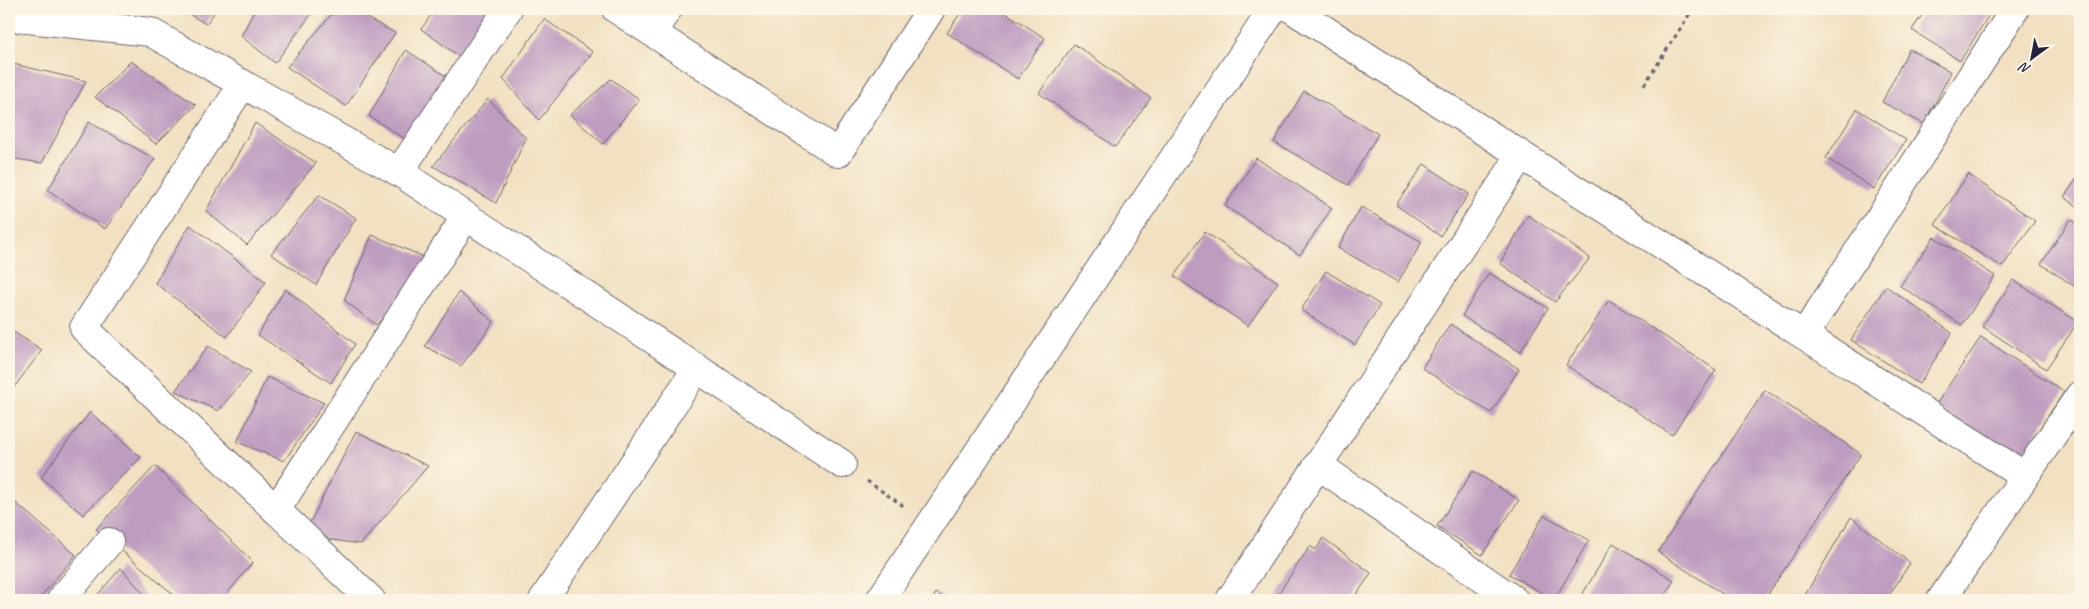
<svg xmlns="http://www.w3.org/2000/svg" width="2089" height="609" font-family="Caveat,sans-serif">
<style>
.building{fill:#be9cc0}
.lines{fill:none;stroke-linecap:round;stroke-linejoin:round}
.minor-casing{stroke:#6a646a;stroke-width:30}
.path{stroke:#6a646a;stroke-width:3;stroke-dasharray:4 4;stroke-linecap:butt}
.minor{stroke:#fff;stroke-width:28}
</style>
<rect width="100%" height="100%" fill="#fcf5e5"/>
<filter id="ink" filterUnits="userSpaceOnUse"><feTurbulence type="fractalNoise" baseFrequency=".02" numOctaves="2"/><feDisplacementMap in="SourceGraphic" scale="10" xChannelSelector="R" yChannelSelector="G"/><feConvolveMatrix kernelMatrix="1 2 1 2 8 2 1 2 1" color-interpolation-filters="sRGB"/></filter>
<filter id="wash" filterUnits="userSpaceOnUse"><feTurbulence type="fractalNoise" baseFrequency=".0096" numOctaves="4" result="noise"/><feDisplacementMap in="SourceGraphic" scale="20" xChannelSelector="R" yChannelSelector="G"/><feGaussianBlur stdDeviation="1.12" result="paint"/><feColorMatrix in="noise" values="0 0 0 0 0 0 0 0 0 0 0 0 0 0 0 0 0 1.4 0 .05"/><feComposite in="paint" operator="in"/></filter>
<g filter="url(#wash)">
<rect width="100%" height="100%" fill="#f1e0c1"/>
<g id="blocks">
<g class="building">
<path d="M 180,9 L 217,9 L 206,24 Z"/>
<path d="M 255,9 L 315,9 L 275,63 L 241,36 Z"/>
<path d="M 336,9 L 350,9 L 395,33 L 346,106 L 287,67 Z"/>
<path d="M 436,9 L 505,9 L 460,57 L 421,29 Z"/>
<path d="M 963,9 L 1000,9 L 1045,38 L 1018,79 L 947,33 Z"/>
<path d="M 1926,9 L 1979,9 L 1989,15 L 1960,61 L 1912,30 Z"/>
<path d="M 544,19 L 593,52 L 539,120 L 503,79 Z"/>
<path d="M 1074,44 L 1151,98 L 1115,147 L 1039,93 Z"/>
<path d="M 1909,49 L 1951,72 L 1924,124 L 1882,102 Z"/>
<path d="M 406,50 L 458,84 L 405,139 L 369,116 Z"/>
<path d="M 131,61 L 196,105 L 156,144 L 95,97 Z"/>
<path d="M 9,63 L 86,81 L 42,163 L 9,158 Z"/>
<path d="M 611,79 L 639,99 L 603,144 L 570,115 Z"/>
<path d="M 1304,91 L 1378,134 L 1348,185 L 1274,142 Z"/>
<path d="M 488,99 L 526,138 L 496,203 L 433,166 Z"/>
<path d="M 1857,109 L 1906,140 L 1874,189 L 1826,158 Z"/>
<path d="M 89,122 L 155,159 L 105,229 L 48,190 Z"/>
<path d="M 255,123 L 316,163 L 247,245 L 206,211 Z"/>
<path d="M 1256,158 L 1332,208 L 1300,255 L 1225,206 Z"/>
<path d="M 1424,164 L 1469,194 L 1440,236 L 1396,205 Z"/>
<path d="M 1968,174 L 2035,221 L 2002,267 L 1935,225 Z"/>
<path d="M 2080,174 L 2080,208 L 2064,197 Z"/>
<path d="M 319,195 L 356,218 L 316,285 L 271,254 Z"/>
<path d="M 1361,207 L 1422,242 L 1398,282 L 1338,248 Z"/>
<path d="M 1528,215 L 1590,258 L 1555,302 L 1500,263 Z"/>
<path d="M 2071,219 L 2080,226 L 2080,290 L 2041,264 Z"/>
<path d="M 190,225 L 266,282 L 227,337 L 155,283 Z"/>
<path d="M 1205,232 L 1278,282 L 1248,326 L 1174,276 Z"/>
<path d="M 372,235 L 436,262 L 376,325 L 344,300 Z"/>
<path d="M 1934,237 L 1995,276 L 1962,325 L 1900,286 Z"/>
<path d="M 1326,271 L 1380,305 L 1355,345 L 1301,310 Z"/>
<path d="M 1489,273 L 1548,308 L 1520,352 L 1462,316 Z"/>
<path d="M 2013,280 L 2078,322 L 2046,369 L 1982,326 Z"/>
<path d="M 1886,286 L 1952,333 L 1919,384 L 1851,340 Z"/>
<path d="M 285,289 L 355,344 L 331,383 L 258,335 Z"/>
<path d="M 459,292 L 494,322 L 461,366 L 425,346 Z"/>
<path d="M 1609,300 L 1716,370 L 1672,435 L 1566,365 Z"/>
<path d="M 1450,324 L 1519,369 L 1491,413 L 1422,368 Z"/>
<path d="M 9,329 L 42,350 L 9,394 Z"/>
<path d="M 1981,337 L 2064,392 L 2018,461 L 1935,406 Z"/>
<path d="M 208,346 L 251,372 L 218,411 L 175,391 Z"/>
<path d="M 267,377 L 324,403 L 284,461 L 237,442 Z"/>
<path d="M 1765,390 L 1861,454 L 1764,600 L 1732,600 L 1658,552 Z"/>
<path d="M 90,412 L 141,457 L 83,515 L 41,477 Z"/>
<path d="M 356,431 L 428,466 L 361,544 L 303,536 Z"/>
<path d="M 155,466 L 253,562 L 222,600 L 180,600 L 96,529 Z"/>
<path d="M 1473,471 L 1519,500 L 1482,555 L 1437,526 Z"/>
<path d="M 9,497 L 76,555 L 38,600 L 9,600 Z"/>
<path d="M 1544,515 L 1589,540 L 1554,600 L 1509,574 Z"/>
<path d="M 1851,517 L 1910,563 L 1886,600 L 1802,600 Z"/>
<path d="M 1323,538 L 1371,573 L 1353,600 L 1282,600 L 1276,597 L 1310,546 L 1316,550 Z"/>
<path d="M 1613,543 L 1674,580 L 1662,600 L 1579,600 Z"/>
<path d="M 121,568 L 149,600 L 93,600 Z"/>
<path d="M 936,593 L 948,600 L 932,600 Z"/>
</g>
</g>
</g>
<g filter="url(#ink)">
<use href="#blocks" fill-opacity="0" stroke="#6a646a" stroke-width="1"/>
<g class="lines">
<defs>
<g id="minor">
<path d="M 616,9 L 838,153 L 931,9"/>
<path d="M 1292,9 L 2025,476"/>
<path d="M 9,17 L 150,32 L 399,172 L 842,464"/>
<path d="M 652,32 L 668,9"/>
<path d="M 243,84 L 84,328 L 371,600"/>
<path d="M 399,172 L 508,9"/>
<path d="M 1804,335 L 2015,9"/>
<path d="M 1318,465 L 1514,600"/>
<path d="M 276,510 L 466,216"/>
<path d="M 61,600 L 109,542"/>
<path d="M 543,600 L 697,368"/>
<path d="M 880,600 L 1273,9"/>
<path d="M 1230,600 L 1521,155"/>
<path d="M 1941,600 L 2080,395"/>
</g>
</defs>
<use href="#minor" class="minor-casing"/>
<g class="path">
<path d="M 1644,85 L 1693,9"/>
<path d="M 867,481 L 905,507"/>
</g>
<use href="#minor" class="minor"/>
</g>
</g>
<rect width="2089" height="609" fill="none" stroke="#fcf5e5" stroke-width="30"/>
<g transform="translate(2032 58) rotate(212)" stroke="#fcf5e5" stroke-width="4" paint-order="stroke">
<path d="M0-4L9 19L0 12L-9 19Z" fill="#22223b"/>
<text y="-8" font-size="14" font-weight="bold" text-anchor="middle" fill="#22223b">N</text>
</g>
</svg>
